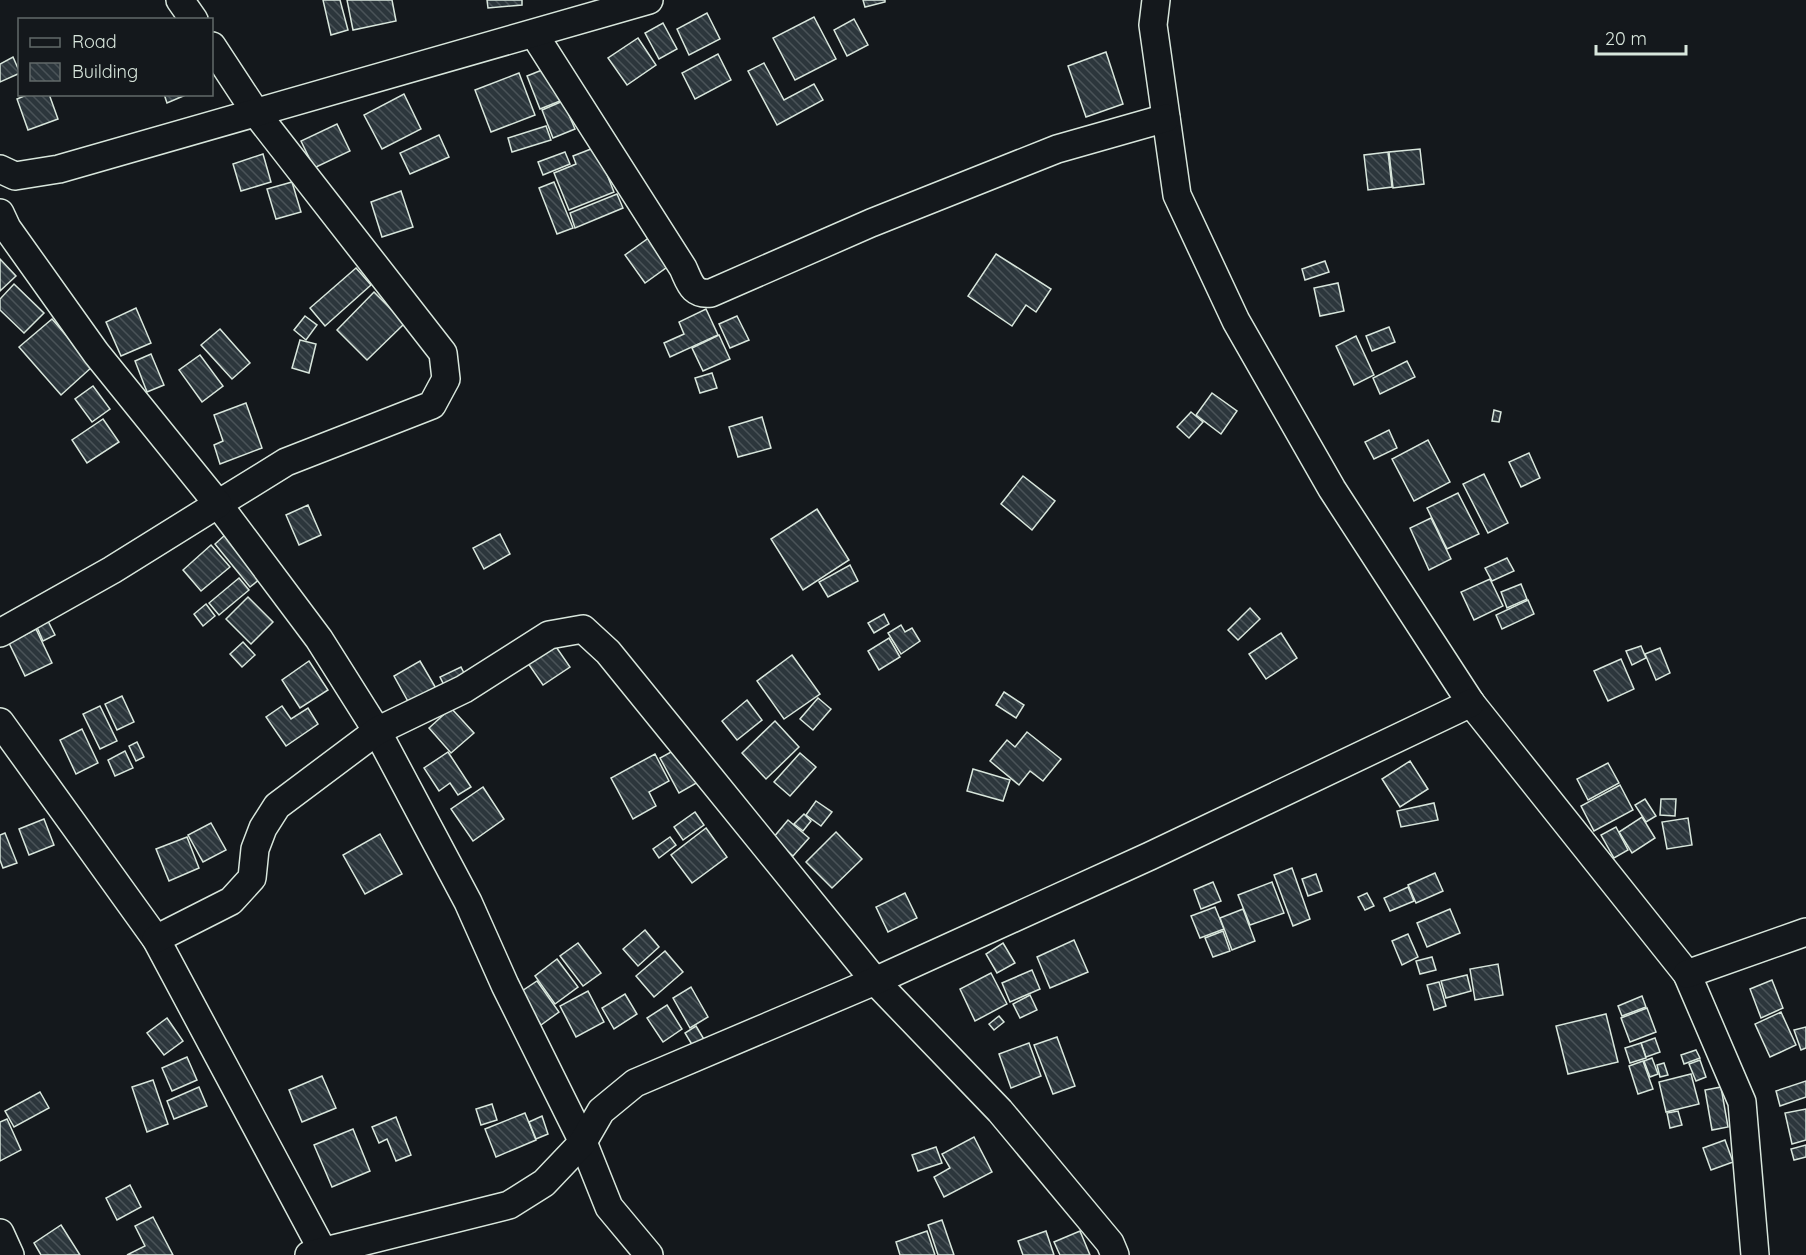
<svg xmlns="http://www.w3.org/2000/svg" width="1806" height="1255" font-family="Quicksand,sans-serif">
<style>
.building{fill:url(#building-back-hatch);stroke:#d8e6dc;stroke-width:1.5}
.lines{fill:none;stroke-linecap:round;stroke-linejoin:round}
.minor-casing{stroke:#d8e6dc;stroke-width:30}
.minor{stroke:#14181c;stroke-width:27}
</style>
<defs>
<pattern id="building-back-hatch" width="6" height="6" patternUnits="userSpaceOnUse" patternTransform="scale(1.5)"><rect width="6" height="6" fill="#2c363c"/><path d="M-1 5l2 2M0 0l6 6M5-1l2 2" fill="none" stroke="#4a5358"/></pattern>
</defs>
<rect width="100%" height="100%" fill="#14181c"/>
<g class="building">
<path d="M 323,0 L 340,0 L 348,30 L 331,35 Z"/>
<path d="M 347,0 L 392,0 L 396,21 L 353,30 Z"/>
<path d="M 487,0 L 522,0 L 522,5 L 488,8 Z"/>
<path d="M 863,0 L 885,0 L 885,2 L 865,7 Z"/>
<path d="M 707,13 L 720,39 L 689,55 L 677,29 Z"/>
<path d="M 814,17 L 836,59 L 795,80 L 773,38 Z"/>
<path d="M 854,19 L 868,45 L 847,56 L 834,30 Z"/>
<path d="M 663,23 L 677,49 L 659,59 L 645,33 Z"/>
<path d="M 638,38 L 656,65 L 627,85 L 608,58 Z"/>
<path d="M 1106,52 L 1123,104 L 1086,117 L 1068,66 Z"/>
<path d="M 718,54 L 731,80 L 695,99 L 682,73 Z"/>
<path d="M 13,57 L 20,73 L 0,82 L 0,64 Z"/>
<path d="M 764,63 L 784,100 L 814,84 L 823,100 L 777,125 L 748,71 Z"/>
<path d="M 547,68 L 560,101 L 540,109 L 527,76 Z"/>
<path d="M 519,73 L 535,115 L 491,132 L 475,90 Z"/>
<path d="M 29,94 L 49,94 L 58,119 L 28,130 L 17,99 Z"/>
<path d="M 164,94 L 188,94 L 167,103 Z"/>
<path d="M 404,94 L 421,129 L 382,149 L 364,115 Z"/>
<path d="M 563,101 L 575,129 L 553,138 L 542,110 Z"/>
<path d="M 337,124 L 350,151 L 314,168 L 301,141 Z"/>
<path d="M 546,126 L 551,140 L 512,152 L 508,138 Z"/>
<path d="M 439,135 L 449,157 L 410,174 L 400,153 Z"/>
<path d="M 596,147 L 614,192 L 569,210 L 554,173 L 576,164 L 573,156 Z"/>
<path d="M 1420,149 L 1424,184 L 1393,188 L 1389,152 Z"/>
<path d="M 565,152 L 570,164 L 543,175 L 538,162 Z"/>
<path d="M 1388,152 L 1392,187 L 1368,190 L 1364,155 Z"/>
<path d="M 263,154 L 271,182 L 241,191 L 233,164 Z"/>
<path d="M 292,182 L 301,212 L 276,219 L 267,189 Z"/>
<path d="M 554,182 L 573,228 L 557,234 L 539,188 Z"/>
<path d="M 401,191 L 413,227 L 382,237 L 371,202 Z"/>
<path d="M 617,194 L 623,208 L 575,228 L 570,213 Z"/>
<path d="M 650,237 L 670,265 L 645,283 L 625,255 Z"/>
<path d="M 996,254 L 1051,289 L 1036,312 L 1026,305 L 1012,326 L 968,296 Z"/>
<path d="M 0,259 L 16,276 L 0,291 Z"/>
<path d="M 1325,261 L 1329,272 L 1305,280 L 1302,269 Z"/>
<path d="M 356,268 L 371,285 L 325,326 L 310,308 Z"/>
<path d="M 1338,283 L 1344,311 L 1320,316 L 1314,288 Z"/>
<path d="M 14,284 L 44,313 L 24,333 L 0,310 L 0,299 Z"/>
<path d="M 374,292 L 405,323 L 367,360 L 337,330 Z"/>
<path d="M 136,308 L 151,343 L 121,356 L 106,322 Z"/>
<path d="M 706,309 L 718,335 L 670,357 L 664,343 L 684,334 L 679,322 Z"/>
<path d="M 305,316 L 317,325 L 306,340 L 294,330 Z"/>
<path d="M 737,316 L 749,340 L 730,348 L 719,324 Z"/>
<path d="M 52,319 L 93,366 L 61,395 L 19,347 Z"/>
<path d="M 1389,327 L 1395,342 L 1372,351 L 1366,336 Z"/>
<path d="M 220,329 L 250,363 L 232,379 L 201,345 Z"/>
<path d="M 719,335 L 730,359 L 703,371 L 692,348 Z"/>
<path d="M 1356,336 L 1374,375 L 1354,385 L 1336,346 Z"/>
<path d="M 300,340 L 316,344 L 309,373 L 292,368 Z"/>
<path d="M 151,354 L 164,385 L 147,392 L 135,361 Z"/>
<path d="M 200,355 L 223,386 L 202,402 L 179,370 Z"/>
<path d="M 1407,361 L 1415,377 L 1380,394 L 1373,378 Z"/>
<path d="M 712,373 L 717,388 L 700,393 L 695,378 Z"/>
<path d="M 93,386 L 110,409 L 92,422 L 75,399 Z"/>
<path d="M 1212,393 L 1237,411 L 1221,434 L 1196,415 Z"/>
<path d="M 246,403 L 262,448 L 220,464 L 214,445 L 223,441 L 214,415 Z"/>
<path d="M 1494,410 L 1501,412 L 1499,422 L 1492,421 Z"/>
<path d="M 1191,412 L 1203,422 L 1189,438 L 1177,427 Z"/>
<path d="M 762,417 L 771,448 L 738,457 L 729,427 Z"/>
<path d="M 103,419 L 119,442 L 87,463 L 72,440 Z"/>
<path d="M 1389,430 L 1397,448 L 1374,459 L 1365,442 Z"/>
<path d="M 1428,440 L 1450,482 L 1414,501 L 1392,459 Z"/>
<path d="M 1529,453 L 1540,478 L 1521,487 L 1509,462 Z"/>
<path d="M 1484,474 L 1508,523 L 1488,533 L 1463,484 Z"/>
<path d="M 1023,476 L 1055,501 L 1032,530 L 1001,504 Z"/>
<path d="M 1458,493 L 1479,534 L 1447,549 L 1427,508 Z"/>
<path d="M 308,505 L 321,535 L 299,545 L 286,515 Z"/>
<path d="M 817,509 L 849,560 L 803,590 L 771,539 Z"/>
<path d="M 1431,518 L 1451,559 L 1429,570 L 1410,528 Z"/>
<path d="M 500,534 L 510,554 L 484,569 L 473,548 Z"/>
<path d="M 225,535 L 260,579 L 250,587 L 215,544 Z"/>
<path d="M 211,545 L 230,567 L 201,591 L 183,570 Z"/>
<path d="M 1507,558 L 1514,571 L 1492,581 L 1485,568 Z"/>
<path d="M 850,565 L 858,581 L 828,597 L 819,582 Z"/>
<path d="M 239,578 L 249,590 L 219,615 L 209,603 Z"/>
<path d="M 1490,579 L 1503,606 L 1474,620 L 1461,592 Z"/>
<path d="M 1521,584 L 1527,599 L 1507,608 L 1501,592 Z"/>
<path d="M 248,597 L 273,622 L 251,644 L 226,619 Z"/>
<path d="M 1528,600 L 1534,614 L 1502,629 L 1496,615 Z"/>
<path d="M 206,604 L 215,616 L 203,626 L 194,614 Z"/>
<path d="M 1250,608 L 1260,619 L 1238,640 L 1228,630 Z"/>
<path d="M 884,614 L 889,624 L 874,633 L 868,623 Z"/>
<path d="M 47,619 L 55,635 L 43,641 L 36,625 Z"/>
<path d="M 901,625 L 905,632 L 912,628 L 920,641 L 901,654 L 888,633 Z"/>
<path d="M 36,629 L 52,663 L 25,676 L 9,643 Z"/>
<path d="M 1281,633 L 1297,658 L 1266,679 L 1249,654 Z"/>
<path d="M 889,638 L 900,657 L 879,670 L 868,651 Z"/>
<path d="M 552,641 L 570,667 L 543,685 L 525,659 Z"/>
<path d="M 243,642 L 255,655 L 242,667 L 230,654 Z"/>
<path d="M 1641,646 L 1646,658 L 1632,665 L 1626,651 Z"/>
<path d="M 1660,648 L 1670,673 L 1656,680 L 1645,654 Z"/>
<path d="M 792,655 L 820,694 L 784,719 L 757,681 Z"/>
<path d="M 1621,659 L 1634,689 L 1608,701 L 1594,671 Z"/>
<path d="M 309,661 L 328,690 L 300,708 L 282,680 Z"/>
<path d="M 420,661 L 437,690 L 410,705 L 394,676 Z"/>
<path d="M 461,667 L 469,683 L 448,693 L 440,677 Z"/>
<path d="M 1004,692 L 1024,705 L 1016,718 L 996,705 Z"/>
<path d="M 122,696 L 134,722 L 117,730 L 105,704 Z"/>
<path d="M 818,698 L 831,709 L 813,730 L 800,719 Z"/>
<path d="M 747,700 L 762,720 L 737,740 L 722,721 Z"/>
<path d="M 100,706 L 117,741 L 100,749 L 83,714 Z"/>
<path d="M 282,706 L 291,719 L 308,708 L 318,724 L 286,746 L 266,717 Z"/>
<path d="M 451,708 L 474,733 L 451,753 L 429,728 Z"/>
<path d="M 775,721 L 799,747 L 766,779 L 742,753 Z"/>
<path d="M 82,729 L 98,763 L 76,774 L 60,740 Z"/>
<path d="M 1027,732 L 1061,759 L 1043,781 L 1030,771 L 1019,785 L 990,761 L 1007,740 L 1015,747 Z"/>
<path d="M 137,742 L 144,757 L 136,761 L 129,746 Z"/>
<path d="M 682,746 L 700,781 L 679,793 L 660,758 Z"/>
<path d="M 125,751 L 133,768 L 115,776 L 108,760 Z"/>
<path d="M 448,752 L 471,787 L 458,795 L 450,783 L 439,791 L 424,768 Z"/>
<path d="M 800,753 L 816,767 L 790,796 L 774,782 Z"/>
<path d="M 655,754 L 669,781 L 649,792 L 656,806 L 633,819 L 611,778 Z"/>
<path d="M 1410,761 L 1428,789 L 1400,807 L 1382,779 Z"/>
<path d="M 1608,763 L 1619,783 L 1588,800 L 1577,779 Z"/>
<path d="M 973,769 L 1010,780 L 1003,801 L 967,791 Z"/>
<path d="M 1620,785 L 1633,810 L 1594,831 L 1581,806 Z"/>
<path d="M 483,787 L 504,819 L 473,841 L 451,809 Z"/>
<path d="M 1645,799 L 1656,816 L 1646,822 L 1635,805 Z"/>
<path d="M 1661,799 L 1676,799 L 1675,816 L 1660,815 Z"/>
<path d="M 816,801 L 832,812 L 821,826 L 806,815 Z"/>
<path d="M 1434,803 L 1438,820 L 1401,827 L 1397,811 Z"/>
<path d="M 695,812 L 704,825 L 683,840 L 674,827 Z"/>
<path d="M 804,814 L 811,821 L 803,831 L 794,824 Z"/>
<path d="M 1642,817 L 1655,838 L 1632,853 L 1619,832 Z"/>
<path d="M 1688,818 L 1692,845 L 1667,849 L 1662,822 Z"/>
<path d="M 44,819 L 54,845 L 29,855 L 19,829 Z"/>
<path d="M 788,820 L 809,838 L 793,856 L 773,838 Z"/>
<path d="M 211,823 L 226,850 L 203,862 L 188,835 Z"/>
<path d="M 1616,827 L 1628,850 L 1614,858 L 1601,835 Z"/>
<path d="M 706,828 L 727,857 L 692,883 L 671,855 Z"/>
<path d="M 836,832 L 862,859 L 832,888 L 806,862 Z"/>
<path d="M 5,833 L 17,863 L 3,868 L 0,860 L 0,835 Z"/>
<path d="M 380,834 L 402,874 L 365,894 L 343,855 Z"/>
<path d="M 187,837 L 199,868 L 169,881 L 156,849 Z"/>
<path d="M 670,837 L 676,845 L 659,858 L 653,849 Z"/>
<path d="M 1292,868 L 1310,919 L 1293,926 L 1274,875 Z"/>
<path d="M 1435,873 L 1443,891 L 1416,903 L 1408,885 Z"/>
<path d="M 1316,874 L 1322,891 L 1308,896 L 1302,879 Z"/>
<path d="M 1213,882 L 1221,901 L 1201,909 L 1194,890 Z"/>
<path d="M 1272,882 L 1284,913 L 1250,925 L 1238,895 Z"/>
<path d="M 1408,887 L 1414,901 L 1390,911 L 1384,898 Z"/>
<path d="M 905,893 L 917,918 L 888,932 L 876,907 Z"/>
<path d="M 1367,893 L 1374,906 L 1365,910 L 1358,897 Z"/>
<path d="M 1215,907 L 1224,929 L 1200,938 L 1191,916 Z"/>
<path d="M 1243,909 L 1255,941 L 1232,950 L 1220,918 Z"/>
<path d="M 1450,909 L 1460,933 L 1427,947 L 1417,923 Z"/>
<path d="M 645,930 L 659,947 L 638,966 L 623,949 Z"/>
<path d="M 1223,931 L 1230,951 L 1213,957 L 1205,938 Z"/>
<path d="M 1408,934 L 1418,957 L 1402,965 L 1392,941 Z"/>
<path d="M 1074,940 L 1088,972 L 1050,988 L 1037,957 Z"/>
<path d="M 578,943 L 601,973 L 583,986 L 560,956 Z"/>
<path d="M 1003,943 L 1015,963 L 997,973 L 986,954 Z"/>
<path d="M 665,951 L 683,972 L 654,997 L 636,976 Z"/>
<path d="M 1432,957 L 1436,970 L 1420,974 L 1416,961 Z"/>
<path d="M 557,959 L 578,987 L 555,1004 L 535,976 Z"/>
<path d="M 1498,964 L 1503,995 L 1475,1000 L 1470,969 Z"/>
<path d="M 1032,970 L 1040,989 L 1010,1002 L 1002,983 Z"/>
<path d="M 991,973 L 1007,1004 L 975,1021 L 960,989 Z"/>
<path d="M 1467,975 L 1471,991 L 1446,998 L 1441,981 Z"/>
<path d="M 1772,980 L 1783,1008 L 1761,1018 L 1750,989 Z"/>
<path d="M 537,981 L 559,1012 L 541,1025 L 519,993 Z"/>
<path d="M 1439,982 L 1446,1006 L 1434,1010 L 1427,985 Z"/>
<path d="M 691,987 L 708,1017 L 690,1028 L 673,998 Z"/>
<path d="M 588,991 L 604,1022 L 576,1037 L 560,1006 Z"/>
<path d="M 625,994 L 637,1014 L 614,1029 L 602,1008 Z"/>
<path d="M 1030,995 L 1037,1010 L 1020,1018 L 1013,1004 Z"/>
<path d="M 1642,996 L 1646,1007 L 1622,1016 L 1618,1006 Z"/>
<path d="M 667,1005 L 682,1029 L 663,1042 L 647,1018 Z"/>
<path d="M 1647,1008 L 1656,1032 L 1630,1042 L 1621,1018 Z"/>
<path d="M 1781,1012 L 1796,1045 L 1770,1057 L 1755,1024 Z"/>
<path d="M 1606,1014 L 1618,1062 L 1568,1074 L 1556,1026 Z"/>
<path d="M 999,1016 L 1004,1022 L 994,1030 L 989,1024 Z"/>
<path d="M 167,1018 L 183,1041 L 164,1055 L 147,1033 Z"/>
<path d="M 696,1026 L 705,1041 L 694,1048 L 685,1033 Z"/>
<path d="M 1806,1027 L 1806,1048 L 1801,1050 L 1794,1030 Z"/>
<path d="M 1057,1037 L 1075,1086 L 1053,1094 L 1034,1045 Z"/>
<path d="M 1655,1038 L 1660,1052 L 1646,1057 L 1641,1043 Z"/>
<path d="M 1029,1043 L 1041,1076 L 1011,1088 L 999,1054 Z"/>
<path d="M 1641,1043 L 1646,1058 L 1630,1063 L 1625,1048 Z"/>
<path d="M 1696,1050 L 1700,1058 L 1684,1064 L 1681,1055 Z"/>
<path d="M 187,1057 L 197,1080 L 172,1091 L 162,1068 Z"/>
<path d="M 1652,1058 L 1658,1074 L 1650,1077 L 1644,1061 Z"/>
<path d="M 1700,1060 L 1706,1077 L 1696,1081 L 1689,1064 Z"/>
<path d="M 1643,1061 L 1653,1089 L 1638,1094 L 1629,1066 Z"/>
<path d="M 1664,1063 L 1668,1075 L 1660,1077 L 1657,1065 Z"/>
<path d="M 1691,1074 L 1699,1104 L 1666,1112 L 1659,1082 Z"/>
<path d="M 322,1076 L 336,1108 L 302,1122 L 289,1090 Z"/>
<path d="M 153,1080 L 168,1124 L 147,1132 L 132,1087 Z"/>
<path d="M 1806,1081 L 1806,1097 L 1780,1106 L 1776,1091 Z"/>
<path d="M 199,1087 L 207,1106 L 174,1119 L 167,1101 Z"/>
<path d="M 1721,1087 L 1728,1127 L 1712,1130 L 1705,1090 Z"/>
<path d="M 40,1092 L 49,1108 L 14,1127 L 5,1111 Z"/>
<path d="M 492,1104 L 497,1120 L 481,1125 L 476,1109 Z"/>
<path d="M 1806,1109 L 1806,1140 L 1792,1144 L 1785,1113 Z"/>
<path d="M 1678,1111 L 1682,1125 L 1670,1128 L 1667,1113 Z"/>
<path d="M 525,1113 L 536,1140 L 496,1157 L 485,1129 Z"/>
<path d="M 542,1116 L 548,1134 L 536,1139 L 529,1122 Z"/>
<path d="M 396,1117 L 411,1155 L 396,1161 L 387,1139 L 379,1143 L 372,1127 Z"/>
<path d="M 7,1119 L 21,1150 L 0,1161 L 0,1122 Z"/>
<path d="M 353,1129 L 370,1171 L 332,1187 L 314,1145 Z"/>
<path d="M 974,1137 L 992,1172 L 944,1197 L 934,1177 L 950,1168 L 942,1154 Z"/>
<path d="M 1725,1140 L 1733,1162 L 1711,1170 L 1703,1148 Z"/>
<path d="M 1806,1145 L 1806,1157 L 1794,1160 L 1791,1149 Z"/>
<path d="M 936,1147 L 942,1163 L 918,1171 L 912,1155 Z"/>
<path d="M 130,1185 L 141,1207 L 117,1220 L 106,1198 Z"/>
<path d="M 153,1217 L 173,1255 L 127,1255 L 145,1246 L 135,1226 Z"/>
<path d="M 942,1220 L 954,1255 L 938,1255 L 928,1225 Z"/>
<path d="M 61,1225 L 80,1255 L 41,1255 L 34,1243 Z"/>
<path d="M 927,1231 L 935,1255 L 900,1255 L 896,1242 Z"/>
<path d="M 1046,1231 L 1054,1255 L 1023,1255 L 1018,1241 Z"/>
<path d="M 1080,1231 L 1090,1255 L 1060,1255 L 1054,1242 Z"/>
</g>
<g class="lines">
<defs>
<g id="minor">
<path d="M 180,0 L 194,20"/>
<path d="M 1156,0 L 1153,25 L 1177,195 L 1236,321 L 1332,489 L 1471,703 L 1687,974 L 1742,1102 L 1755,1255"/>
<path d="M 534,34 L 683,268 C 690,283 692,295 711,293 L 871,223 L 1057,149 L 1166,118"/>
<path d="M 212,46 L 256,113 L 443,353 L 446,379 L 432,405 L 286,462 L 218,504 L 319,639 L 377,731 L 468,902 L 505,985 L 583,1142 L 609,1207 L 649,1255"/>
<path d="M 0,169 L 15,176 L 59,169 L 649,0"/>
<path d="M 0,213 L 7,228 L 96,353 L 218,504 L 112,570 L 0,633"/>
<path d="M 0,722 L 156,939 L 325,1255"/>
<path d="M 156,939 L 231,901 L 252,878 L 255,849 L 263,828 L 277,806 L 377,731 L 464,689 L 549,635 L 583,629 L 608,652 L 875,981 L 1000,1111 L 1110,1243 L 1115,1255"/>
<path d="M 1687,974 L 1806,932"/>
<path d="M 0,1233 L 10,1255"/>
<path d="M 309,1255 L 509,1205 L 544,1183 L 583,1142 L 601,1111 L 635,1083 L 875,981 L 1150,856 L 1471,703"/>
</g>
</defs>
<use href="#minor" class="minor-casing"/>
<use href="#minor" class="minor"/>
</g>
<rect x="18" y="18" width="195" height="78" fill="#14181c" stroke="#626a69" stroke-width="1.5"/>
<rect x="30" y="38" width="30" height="9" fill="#14181c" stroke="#626a69" stroke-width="1.5"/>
<text x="72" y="48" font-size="18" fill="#d8e6dc">Road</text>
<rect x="30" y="63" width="30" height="18" fill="url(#building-back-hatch)" stroke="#626a69" stroke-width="1.5"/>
<text x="72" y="78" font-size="18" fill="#d8e6dc">Building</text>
<path d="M1596 45v9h90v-9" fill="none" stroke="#d8e6dc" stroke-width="3"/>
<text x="1605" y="45" font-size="18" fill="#d8e6dc" stroke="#14181c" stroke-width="4.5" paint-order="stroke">20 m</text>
</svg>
